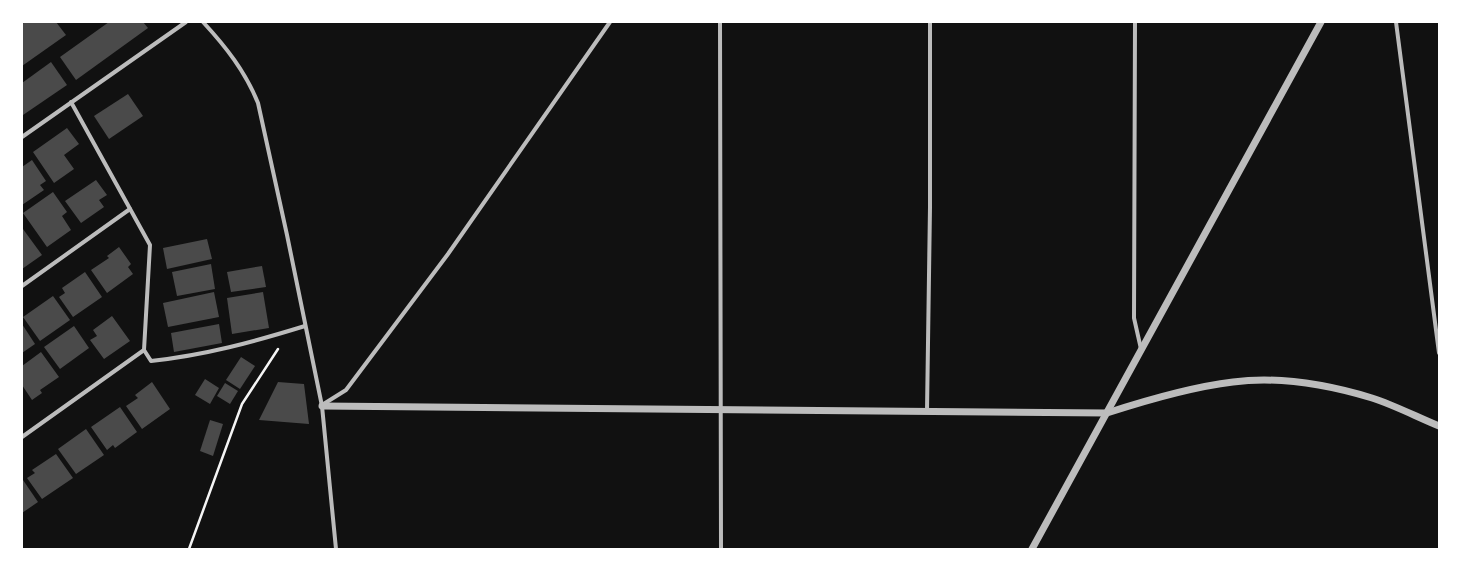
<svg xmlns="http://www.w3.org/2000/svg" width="1461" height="571" font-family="Signika,sans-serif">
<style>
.building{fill:#4a4a4a}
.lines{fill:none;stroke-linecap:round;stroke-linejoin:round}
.path{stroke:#f5f5f5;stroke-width:2.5}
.minor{stroke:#bcbcbc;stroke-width:4}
.tertiary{stroke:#bcbcbc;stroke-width:7}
</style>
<rect width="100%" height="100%" fill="#111"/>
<g class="building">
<path d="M 25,22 L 56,22 L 66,35 L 22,66 L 22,24 Z"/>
<path d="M 109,22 L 143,22 L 148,28 L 76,80 L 60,57 Z"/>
<path d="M 51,62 L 67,85 L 23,115 L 22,83 Z"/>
<path d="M 128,94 L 143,116 L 109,139 L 94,116 Z"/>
<path d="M 67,128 L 79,144 L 64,155 L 74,169 L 54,183 L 33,152 Z"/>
<path d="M 32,160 L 46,181 L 40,185 L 44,190 L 22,205 L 22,167 Z"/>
<path d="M 96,180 L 107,195 L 99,200 L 104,207 L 81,223 L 65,201 Z"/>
<path d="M 53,192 L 67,212 L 62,216 L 71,230 L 47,247 L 23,213 Z"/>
<path d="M 23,229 L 42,255 L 22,269 L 22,230 Z"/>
<path d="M 207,239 L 212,259 L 167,269 L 163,248 Z"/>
<path d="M 119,247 L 131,264 L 128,267 L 133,274 L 107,293 L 91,270 L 109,258 L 107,256 Z"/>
<path d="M 211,264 L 215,289 L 177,296 L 172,272 Z"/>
<path d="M 262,266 L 266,287 L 231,292 L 227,272 Z"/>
<path d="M 85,272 L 102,297 L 73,317 L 59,297 L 65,293 L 62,288 Z"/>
<path d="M 214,292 L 219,317 L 168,327 L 163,303 Z"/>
<path d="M 263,292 L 269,328 L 232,334 L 227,298 Z"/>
<path d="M 53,296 L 70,320 L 40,341 L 23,317 Z"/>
<path d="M 112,316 L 130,341 L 104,359 L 90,340 L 97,336 L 93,330 Z"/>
<path d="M 22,324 L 35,344 L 22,353 Z"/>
<path d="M 219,324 L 222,343 L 174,352 L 171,333 Z"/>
<path d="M 74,326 L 89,348 L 60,369 L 44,347 Z"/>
<path d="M 41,352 L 59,377 L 40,390 L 42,393 L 32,400 L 22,385 L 22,366 Z"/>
<path d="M 241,357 L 255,366 L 240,389 L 226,380 Z"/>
<path d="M 205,379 L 219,388 L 210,404 L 195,395 Z"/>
<path d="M 152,382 L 170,409 L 142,429 L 126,406 L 138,398 L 135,395 Z"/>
<path d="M 278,382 L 304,384 L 309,424 L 259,420 Z"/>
<path d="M 225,383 L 238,391 L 230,404 L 217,396 Z"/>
<path d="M 120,407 L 137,432 L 115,448 L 113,445 L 107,450 L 91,427 Z"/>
<path d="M 210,420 L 223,424 L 213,456 L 200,451 Z"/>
<path d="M 86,429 L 104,455 L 76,474 L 58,449 Z"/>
<path d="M 56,454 L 73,478 L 42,499 L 27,478 L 35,473 L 32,470 Z"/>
<path d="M 23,480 L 38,502 L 22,513 L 22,481 Z"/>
</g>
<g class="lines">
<path class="path" d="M 189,549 L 242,404 L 278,349"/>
<g class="minor">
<path d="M 203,22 C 226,47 245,71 258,103 L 287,235 L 322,406 L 336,549"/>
<path d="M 720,22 L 721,549"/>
<path d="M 1135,22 L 1134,318 L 1141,349"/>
<path d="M 1396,22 L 1439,353"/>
<path d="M 22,137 L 186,22"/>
<path d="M 22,286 L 130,209"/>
<path d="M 144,350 L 151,361 C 206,355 253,342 305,326"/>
<path d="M 322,405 L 346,390 L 448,254 L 610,22"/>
<path d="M 927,411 L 930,207 L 930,22"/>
<path d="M 22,437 L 144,350 L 150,245 L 71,102"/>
</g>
<g class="tertiary">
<path d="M 322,406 L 1107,413 C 1147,400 1191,387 1233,382 C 1278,376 1329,385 1372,398 C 1394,405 1417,417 1439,426"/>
<path d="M 1032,549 L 1321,22"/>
</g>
</g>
<rect width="1461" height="571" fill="none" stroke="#ffffff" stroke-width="46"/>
</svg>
